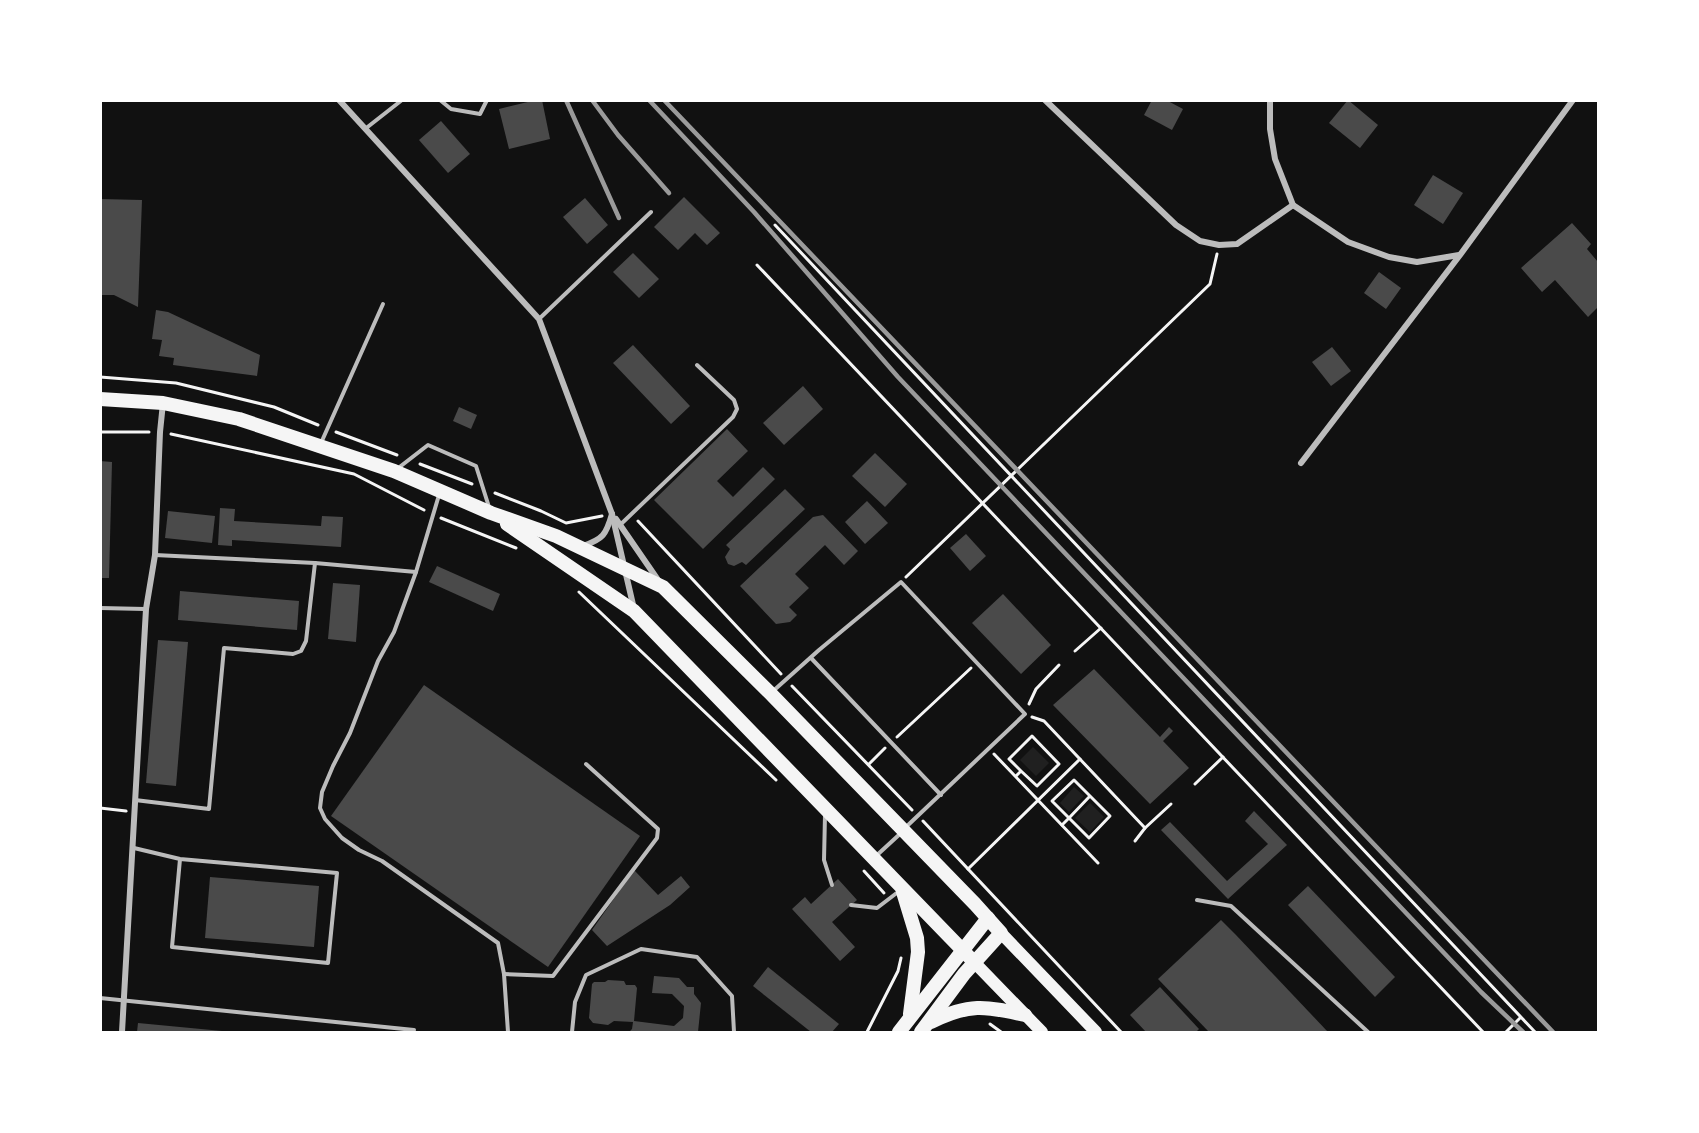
<svg xmlns="http://www.w3.org/2000/svg" width="1699" height="1133" font-family="Commissioner,sans-serif">
<style>
.green{fill:#202020}
.building{fill:#4a4a4a}
.lines{fill:none;stroke-linecap:round;stroke-linejoin:round}
.path{stroke:#f5f5f5;stroke-width:3}
.service{stroke:#bcbcbc;stroke-width:4}
.minor{stroke:#bcbcbc;stroke-width:6}
.secondary{stroke:#f5f5f5;stroke-width:12}
.primary{stroke:#f5f5f5;stroke-width:14}
.rail{stroke:#9a9a9a;stroke-width:4.5}
</style>
<rect width="100%" height="100%" fill="#111"/>
<g class="green">
<path d="M 1033,747 L 1049,763 L 1036,776 L 1020,760 Z"/>
<path d="M 1074,787 L 1084,796 L 1069,812 L 1060,803 Z"/>
<path d="M 1090,803 L 1104,817 L 1090,832 L 1075,818 Z"/>
</g>
<g class="building">
<path d="M 536,100 L 542,100 L 550,139 L 509,149 L 499,109 Z"/>
<path d="M 1152,100 L 1166,100 L 1183,109 L 1172,130 L 1144,115 Z"/>
<path d="M 1348,100 L 1378,125 L 1360,148 L 1329,123 Z"/>
<path d="M 441,121 L 470,154 L 448,173 L 419,140 Z"/>
<path d="M 1433,175 L 1463,193 L 1443,224 L 1414,205 Z"/>
<path d="M 684,197 L 720,233 L 707,245 L 695,233 L 678,250 L 654,227 Z"/>
<path d="M 585,198 L 608,225 L 587,244 L 563,217 Z"/>
<path d="M 100,199 L 142,200 L 138,307 L 114,295 L 100,295 Z"/>
<path d="M 1572,223 L 1591,244 L 1587,249 L 1598,262 L 1598,307 L 1588,317 L 1555,280 L 1542,292 L 1521,268 Z"/>
<path d="M 633,253 L 659,279 L 639,298 L 613,272 Z"/>
<path d="M 1379,272 L 1401,288 L 1386,309 L 1364,293 Z"/>
<path d="M 156,310 L 168,312 L 260,355 L 257,376 L 173,365 L 174,358 L 159,356 L 162,340 L 152,339 Z"/>
<path d="M 633,345 L 690,406 L 671,424 L 613,363 Z"/>
<path d="M 1332,347 L 1351,371 L 1331,386 L 1312,362 Z"/>
<path d="M 803,386 L 823,409 L 784,445 L 763,423 Z"/>
<path d="M 459,407 L 477,415 L 471,429 L 453,421 Z"/>
<path d="M 727,429 L 748,451 L 717,481 L 733,497 L 763,467 L 775,479 L 703,549 L 654,500 Z"/>
<path d="M 875,453 L 907,484 L 885,507 L 852,476 Z"/>
<path d="M 100,461 L 112,462 L 109,578 L 100,578 Z"/>
<path d="M 785,489 L 805,509 L 746,565 L 742,562 L 734,566 L 728,564 L 725,557 L 730,549 L 726,545 Z"/>
<path d="M 867,501 L 888,523 L 865,544 L 845,522 Z"/>
<path d="M 220,508 L 235,509 L 234,521 L 321,526 L 322,516 L 343,517 L 341,547 L 232,540 L 232,546 L 218,545 Z"/>
<path d="M 168,511 L 215,516 L 212,543 L 165,538 Z"/>
<path d="M 823,515 L 858,551 L 844,565 L 825,545 L 795,574 L 809,588 L 789,607 L 797,615 L 790,622 L 776,624 L 740,586 L 813,517 Z"/>
<path d="M 966,534 L 986,556 L 970,571 L 950,548 Z"/>
<path d="M 437,566 L 500,594 L 493,611 L 429,582 Z"/>
<path d="M 333,583 L 360,585 L 356,642 L 328,639 Z"/>
<path d="M 180,591 L 299,601 L 297,630 L 178,620 Z"/>
<path d="M 1003,594 L 1051,645 L 1021,674 L 972,623 Z"/>
<path d="M 158,640 L 188,642 L 176,786 L 146,783 Z"/>
<path d="M 1094,669 L 1160,737 L 1169,727 L 1173,731 L 1163,741 L 1189,768 L 1150,804 L 1053,705 Z"/>
<path d="M 424,685 L 640,836 L 548,967 L 331,816 Z"/>
<path d="M 1254,811 L 1287,845 L 1228,899 L 1161,830 L 1170,822 L 1227,881 L 1268,844 L 1245,821 Z"/>
<path d="M 634,870 L 658,895 L 681,876 L 690,887 L 670,905 L 607,946 L 592,930 Z"/>
<path d="M 210,877 L 319,886 L 314,947 L 205,938 Z"/>
<path d="M 838,879 L 857,900 L 832,922 L 855,947 L 840,961 L 792,909 L 805,897 L 811,904 Z"/>
<path d="M 1308,886 L 1395,977 L 1375,997 L 1288,905 Z"/>
<path d="M 1221,920 L 1236,935 L 1328,1032 L 1209,1032 L 1158,979 Z"/>
<path d="M 768,967 L 839,1024 L 832,1032 L 811,1032 L 753,986 Z"/>
<path d="M 654,976 L 679,978 L 687,987 L 694,987 L 694,994 L 701,1003 L 698,1032 L 629,1032 L 632,1029 L 633,1022 L 614,1021 L 608,1025 L 593,1023 L 589,1018 L 592,984 L 594,982 L 605,982 L 608,980 L 624,981 L 626,985 L 635,985 L 637,988 L 634,1021 L 674,1026 L 683,1018 L 684,1006 L 672,994 L 652,993 Z"/>
<path d="M 1160,987 L 1199,1029 L 1196,1032 L 1146,1032 L 1130,1015 Z"/>
<path d="M 138,1023 L 222,1031 L 222,1032 L 137,1032 Z"/>
</g>
<g class="lines">
<g class="path">
<path d="M 775,225 L 1535,1032"/>
<path d="M 757,265 L 1483,1032"/>
<path d="M 100,377 L 176,383 L 274,407 L 318,425"/>
<path d="M 100,432 L 149,432"/>
<path d="M 336,432 L 397,455"/>
<path d="M 171,434 L 354,474 L 424,510"/>
<path d="M 420,464 L 472,484"/>
<path d="M 495,493 L 541,511 L 566,523 L 602,516"/>
<path d="M 441,518 L 516,548"/>
<path d="M 638,521 L 781,674"/>
<path d="M 906,577 L 1210,284 L 1217,254"/>
<path d="M 579,592 L 776,780"/>
<path d="M 1075,651 L 1101,628"/>
<path d="M 792,686 L 912,810"/>
<path d="M 1029,704 L 1036,689 L 1059,665"/>
<path d="M 1032,717 L 1044,721 L 1145,828"/>
<path d="M 897,737 L 971,668"/>
<path d="M 994,754 L 1098,863"/>
<path d="M 869,764 L 885,748"/>
<path d="M 1016,776 L 1021,771 L 1009,759 L 1032,736 L 1059,764 L 1037,786 L 1021,771"/>
<path d="M 1195,784 L 1223,757"/>
<path d="M 100,808 L 126,811"/>
<path d="M 923,821 L 1121,1032"/>
<path d="M 1062,825 L 1069,818 L 1052,801 L 1074,780 L 1110,816 L 1089,838 L 1069,818 L 1090,796"/>
<path d="M 1135,841 L 1145,828 L 1171,804"/>
<path d="M 968,869 L 1080,759"/>
<path d="M 864,871 L 884,893"/>
<path d="M 990,1024 L 1001,1032"/>
<path d="M 867,1032 L 898,971 L 901,958"/>
<path d="M 1506,1032 L 1520,1018"/>
</g>
<g class="service">
<path d="M 440,100 L 451,109 L 480,114 L 487,100"/>
<path d="M 365,129 L 402,100"/>
<path d="M 539,319 L 651,212"/>
<path d="M 321,443 L 383,304"/>
<path d="M 397,469 L 428,445 L 476,466 L 489,507"/>
<path d="M 439,495 L 416,572 L 394,632 L 378,661 L 350,733 L 333,766 L 322,792 L 320,808 L 325,819 L 342,838 L 359,850 L 382,861 L 498,943 L 504,974 L 508,1032"/>
<path d="M 620,525 L 733,417 L 737,409 L 734,400 L 697,365"/>
<path d="M 155,555 L 315,563 L 416,572"/>
<path d="M 100,608 L 145,609"/>
<path d="M 811,658 L 941,795"/>
<path d="M 772,692 L 819,650 L 901,582 L 1025,714 L 906,827"/>
<path d="M 135,800 L 209,809 L 224,648 L 293,654 L 301,651 L 306,641 L 315,563"/>
<path d="M 825,815 L 824,860 L 832,885"/>
<path d="M 134,848 L 180,859 L 337,873 L 328,963 L 172,947 L 180,859"/>
<path d="M 876,856 L 901,833"/>
<path d="M 1197,900 L 1231,906 L 1368,1032"/>
<path d="M 851,905 L 877,908 L 898,892"/>
<path d="M 504,974 L 553,976 L 657,838 L 658,829 L 586,764"/>
<path d="M 100,998 L 414,1030"/>
<path d="M 572,1032 L 575,1002 L 586,975 L 641,949 L 697,957 L 732,996 L 734,1032"/>
</g>
<g class="minor">
<path d="M 339,100 L 539,319 L 612,514 L 634,609"/>
<path d="M 1045,100 L 1176,225 L 1200,241 L 1219,245 L 1237,244 L 1293,205"/>
<path d="M 1270,100 L 1270,129 L 1275,159 L 1293,205 L 1348,242 L 1389,257 L 1417,262 L 1459,255"/>
<path d="M 1301,463 L 1460,255 L 1573,100"/>
<path d="M 616,519 L 658,580"/>
<path d="M 583,546 C 603,539 606,535 612,514"/>
<path d="M 122,1032 L 146,609 L 155,555 L 160,432 L 163,403"/>
</g>
<g class="secondary">
<path d="M 1001,933 L 1096,1032"/>
<path d="M 974,962 L 1042,1032"/>
</g>
<g class="primary">
<path d="M 100,399 L 163,403 L 239,419 L 394,471 L 491,513 L 556,536 L 663,587 L 770,693 L 975,904 L 1001,933 L 964,974 L 921,1032"/>
<path d="M 507,524 L 634,611 L 974,962"/>
<path d="M 903,892 L 917,938 L 918,952 L 910,1014"/>
<path d="M 931,1022 C 969,1003 985,1006 1025,1015"/>
<path d="M 899,1032 L 988,918"/>
</g>
<g class="rail">
<path d="M 566,100 L 619,218"/>
<path d="M 592,100 L 618,135 L 669,193"/>
<path d="M 649,100 L 754,212 L 898,377 L 1481,992 L 1523,1032"/>
<path d="M 664,100 L 1553,1032"/>
</g>
</g>
<rect width="1699" height="1133" fill="none" stroke="#ffffff" stroke-width="204"/>
</svg>
